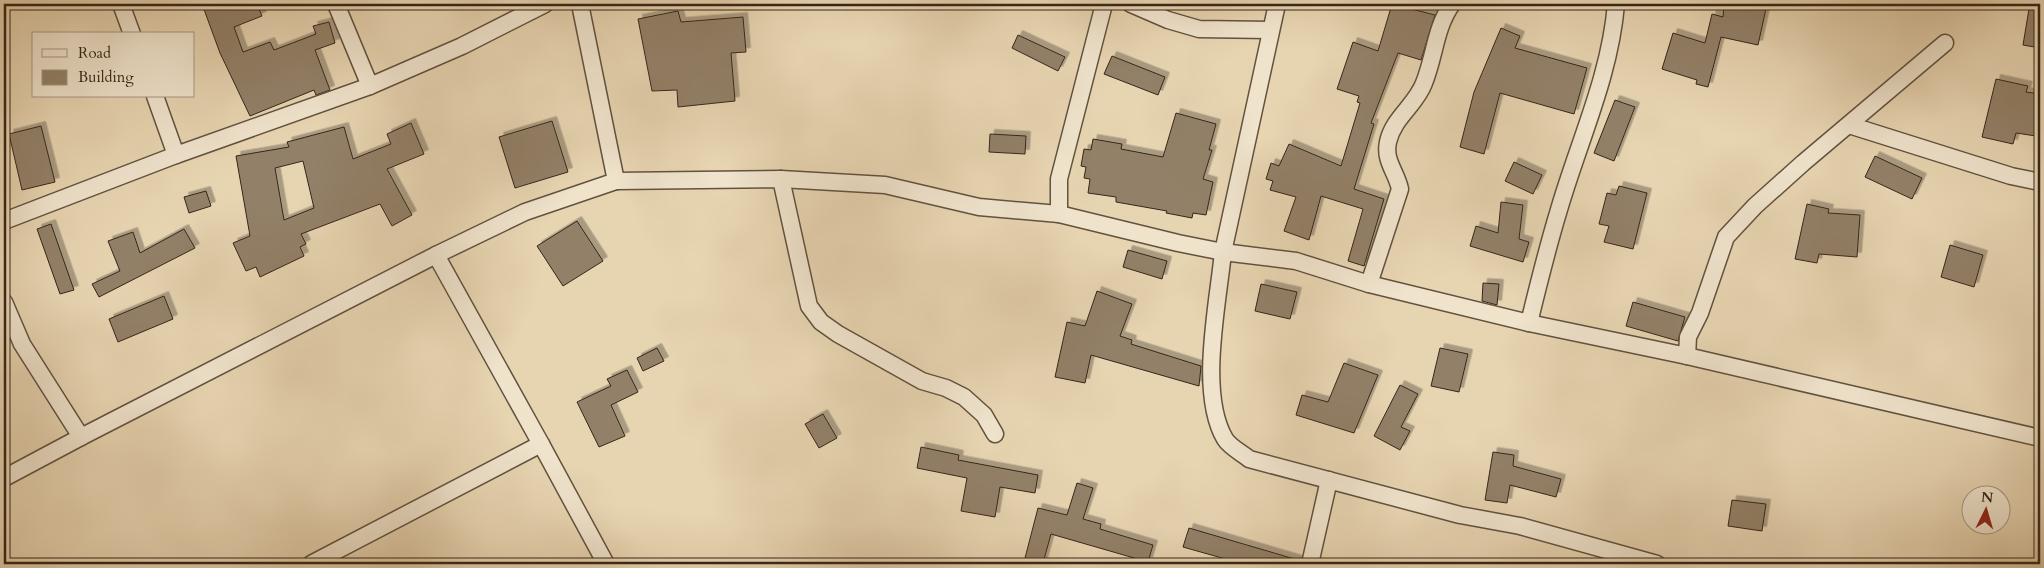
<svg xmlns="http://www.w3.org/2000/svg" width="2044" height="568" font-family="Cardo,serif">
<style>
.building{fill:#928068;stroke:#362618;fill-rule:evenodd;filter:url(#shadow)}
.lines{fill:none;stroke-linecap:round;stroke-linejoin:round}
.street-casing{stroke:#62523e;stroke-width:19}
.street{stroke:#efe3cc;stroke-width:16}
</style>
<defs>
<filter id="shadow"><feDropShadow dx="4.5" dy="-4.5" stdDeviation="0" flood-color="#0004"/></filter>
</defs>
<rect width="100%" height="100%" fill="#e7d4b1"/>
<filter id="stains"><feTurbulence type="fractalNoise" baseFrequency=".004" numOctaves="4"/><feColorMatrix values="0 0 0 0 .2 0 0 0 0 .09 0 0 0 0 .02 0 0 0 .5 -.17"/></filter>
<radialGradient id="worn" r=".72"><stop offset=".6" stop-color="#630" stop-opacity="0"/><stop offset="1" stop-color="#630" stop-opacity=".3"/></radialGradient>
<g class="building">
<path d="M 202,4 L 257,4 L 262,16 L 234,27 L 243,52 L 270,42 L 274,50 L 316,34 L 313,26 L 329,22 L 335,43 L 315,50 L 330,90 L 316,95 L 314,90 L 250,116 L 220,53 Z"/>
<path d="M 1392,4 L 1435,15 L 1421,60 L 1398,53 L 1371,123 L 1374,124 L 1354,189 L 1384,199 L 1364,266 L 1348,261 L 1363,209 L 1321,196 L 1309,240 L 1284,231 L 1296,197 L 1270,190 L 1273,181 L 1266,179 L 1271,163 L 1279,166 L 1289,144 L 1341,166 L 1360,103 L 1357,102 L 1359,96 L 1337,89 L 1353,42 L 1378,51 Z"/>
<path d="M 1724,4 L 1767,4 L 1758,45 L 1721,37 L 1708,87 L 1696,84 L 1697,80 L 1662,69 L 1673,33 L 1705,43 L 1712,14 L 1723,17 Z"/>
<path d="M 2029,9 L 2040,11 L 2040,48 L 2023,45 Z"/>
<path d="M 678,11 L 681,22 L 743,17 L 746,52 L 731,53 L 735,101 L 678,107 L 677,90 L 652,91 L 638,19 Z"/>
<path d="M 1501,28 L 1520,36 L 1515,48 L 1587,68 L 1574,114 L 1500,93 L 1484,154 L 1460,147 L 1474,92 Z"/>
<path d="M 1018,35 L 1065,57 L 1058,71 L 1012,48 Z"/>
<path d="M 1112,56 L 1165,77 L 1158,95 L 1104,74 Z"/>
<path d="M 1996,79 L 2028,86 L 2026,92 L 2040,94 L 2040,112 L 2036,136 L 2016,133 L 2013,144 L 1982,137 Z"/>
<path d="M 1615,100 L 1635,107 L 1614,161 L 1594,153 Z"/>
<path d="M 1176,113 L 1216,124 L 1209,150 L 1212,150 L 1203,179 L 1213,182 L 1206,215 L 1193,213 L 1192,218 L 1166,213 L 1167,211 L 1116,202 L 1116,197 L 1088,193 L 1090,179 L 1084,178 L 1086,167 L 1081,166 L 1084,149 L 1091,150 L 1093,139 L 1122,144 L 1121,149 L 1163,157 Z"/>
<path d="M 552,121 L 568,172 L 515,188 L 499,137 Z"/>
<path d="M 411,123 L 424,154 L 387,169 L 412,215 L 392,226 L 380,204 L 301,234 L 306,244 L 300,247 L 304,256 L 260,277 L 256,267 L 246,271 L 233,243 L 250,236 L 236,156 L 289,147 L 287,142 L 344,127 L 353,159 L 391,144 L 387,134 ZM 303,161 L 314,208 L 284,220 L 275,168 Z"/>
<path d="M 41,126 L 55,182 L 22,190 L 9,134 Z"/>
<path d="M 990,134 L 1026,136 L 1025,154 L 989,152 Z"/>
<path d="M 1875,156 L 1922,178 L 1912,199 L 1865,177 Z"/>
<path d="M 1514,162 L 1542,175 L 1533,194 L 1505,181 Z"/>
<path d="M 1619,186 L 1647,193 L 1633,249 L 1604,242 L 1609,226 L 1599,224 L 1607,193 L 1616,195 Z"/>
<path d="M 206,191 L 211,206 L 189,213 L 184,197 Z"/>
<path d="M 1501,202 L 1523,205 L 1519,239 L 1529,242 L 1523,262 L 1470,246 L 1476,226 L 1498,233 Z"/>
<path d="M 1807,204 L 1829,209 L 1828,213 L 1860,215 L 1857,257 L 1819,254 L 1817,263 L 1795,259 Z"/>
<path d="M 577,221 L 603,261 L 563,286 L 537,246 Z"/>
<path d="M 51,224 L 74,290 L 60,294 L 37,229 Z"/>
<path d="M 184,229 L 195,248 L 99,297 L 92,284 L 120,271 L 108,241 L 133,232 L 140,253 Z"/>
<path d="M 1950,245 L 1983,255 L 1974,287 L 1941,277 Z"/>
<path d="M 1128,250 L 1167,261 L 1162,279 L 1123,267 Z"/>
<path d="M 1483,283 L 1499,284 L 1497,305 L 1482,301 Z"/>
<path d="M 1261,284 L 1297,292 L 1290,319 L 1255,311 Z"/>
<path d="M 1097,291 L 1132,304 L 1120,336 L 1132,340 L 1131,344 L 1201,366 L 1199,386 L 1091,355 L 1085,383 L 1055,377 L 1067,322 L 1085,326 Z"/>
<path d="M 164,296 L 173,319 L 118,342 L 109,319 Z"/>
<path d="M 1633,302 L 1685,317 L 1678,341 L 1626,326 Z"/>
<path d="M 657,348 L 664,361 L 643,371 L 637,358 Z"/>
<path d="M 1440,348 L 1468,354 L 1459,392 L 1431,386 Z"/>
<path d="M 1344,363 L 1378,375 L 1354,433 L 1296,415 L 1302,395 L 1328,402 Z"/>
<path d="M 627,370 L 638,392 L 611,405 L 625,436 L 599,447 L 577,402 L 611,386 L 607,379 Z"/>
<path d="M 1400,385 L 1418,394 L 1401,427 L 1410,431 L 1400,450 L 1374,436 Z"/>
<path d="M 823,414 L 837,438 L 819,448 L 805,424 Z"/>
<path d="M 921,447 L 959,455 L 958,460 L 1038,475 L 1035,493 L 1000,487 L 995,517 L 961,511 L 967,478 L 917,468 Z"/>
<path d="M 1493,452 L 1514,455 L 1513,466 L 1561,479 L 1556,497 L 1510,485 L 1507,503 L 1485,500 Z"/>
<path d="M 1077,483 L 1093,488 L 1083,519 L 1101,524 L 1100,529 L 1153,545 L 1148,562 L 1051,534 L 1043,563 L 1025,558 L 1038,508 L 1067,515 Z"/>
<path d="M 1732,500 L 1766,504 L 1762,531 L 1728,526 Z"/>
<path d="M 1189,528 L 1298,560 L 1297,564 L 1243,564 L 1183,547 Z"/>
</g>
<g class="lines">
<defs>
<g id="street">
<path d="M 121,4 L 132,34"/>
<path d="M 336,4 L 370,86 L 462,46 L 545,4"/>
<path d="M 1131,4 L 1168,20 L 1199,29 L 1270,30"/>
<path d="M 155,96 L 176,155 L 370,86"/>
<path d="M 1849,125 L 2011,176 L 2040,182"/>
<path d="M 781,179 L 809,306 L 821,322 L 838,334 L 922,381 L 946,388 L 964,397 L 984,415 L 995,434"/>
<path d="M 616,181 L 781,179 L 885,185 L 979,207 L 1059,214 L 1178,243 L 1223,252 L 1277,4"/>
<path d="M 1059,214 L 1059,179 L 1104,4"/>
<path d="M 4,221 L 176,155"/>
<path d="M 1369,284 L 1400,189 C 1396,171 1384,161 1388,142 C 1393,118 1416,105 1424,83 C 1435,56 1435,28 1452,4"/>
<path d="M 4,302 L 22,344 L 81,437 L 4,478"/>
<path d="M 1529,323 C 1538,286 1547,249 1558,213 C 1578,143 1610,77 1616,4"/>
<path d="M 1687,356 L 2040,438"/>
<path d="M 81,437 L 436,255 L 525,212 L 616,181 L 580,4"/>
<path d="M 541,444 L 606,564"/>
<path d="M 311,564 L 541,444 L 436,255"/>
<path d="M 1310,564 L 1329,480"/>
<path d="M 1657,564 L 1520,526 L 1460,515 L 1249,459 C 1242,453 1230,447 1225,439 C 1198,393 1218,304 1223,252 L 1296,261 L 1369,284 L 1529,323 L 1687,356 L 1688,337 L 1700,313 L 1726,237 L 1755,206 L 1803,163 L 1945,43"/>
</g>
</defs>
<use href="#street" class="street-casing"/>
<use href="#street" class="street"/>
</g>
<rect width="2044" height="568" fill="none" stroke="#e7d4b1" stroke-width="20"/>
<rect x="5" y="5" width="2034" height="558" fill="none" stroke="#362618" stroke-width="2.5"/>
<rect x="10" y="10" width="2024" height="548" fill="none" stroke="#362618"/>
<rect x="32" y="32" width="162" height="65" fill="#efe3cc" stroke="#a59784"/>
<rect x="42" y="49" width="25" height="8" fill="#efe3cc" stroke="#a59784"/>
<text x="78" y="58" font-size="15" fill="#362618">Road</text>
<rect x="42" y="70" width="25" height="15" fill="#928068" stroke="#a59784"/>
<text x="78" y="82" font-size="15" fill="#362618">Building</text>
<g transform="translate(1986 510) rotate(5)"><circle r="24" fill="#efe3cc" stroke="#a59784"/>
<path d="M0-4L9 19L0 12L-9 19Z" fill="#8f2418"/>
<text y="-8" font-size="14" font-weight="bold" text-anchor="middle" fill="#362618">N</text>
</g>
<rect width="100%" height="100%" filter="url(#stains)"/>
<rect width="100%" height="100%" fill="url(#worn)"/>
</svg>
